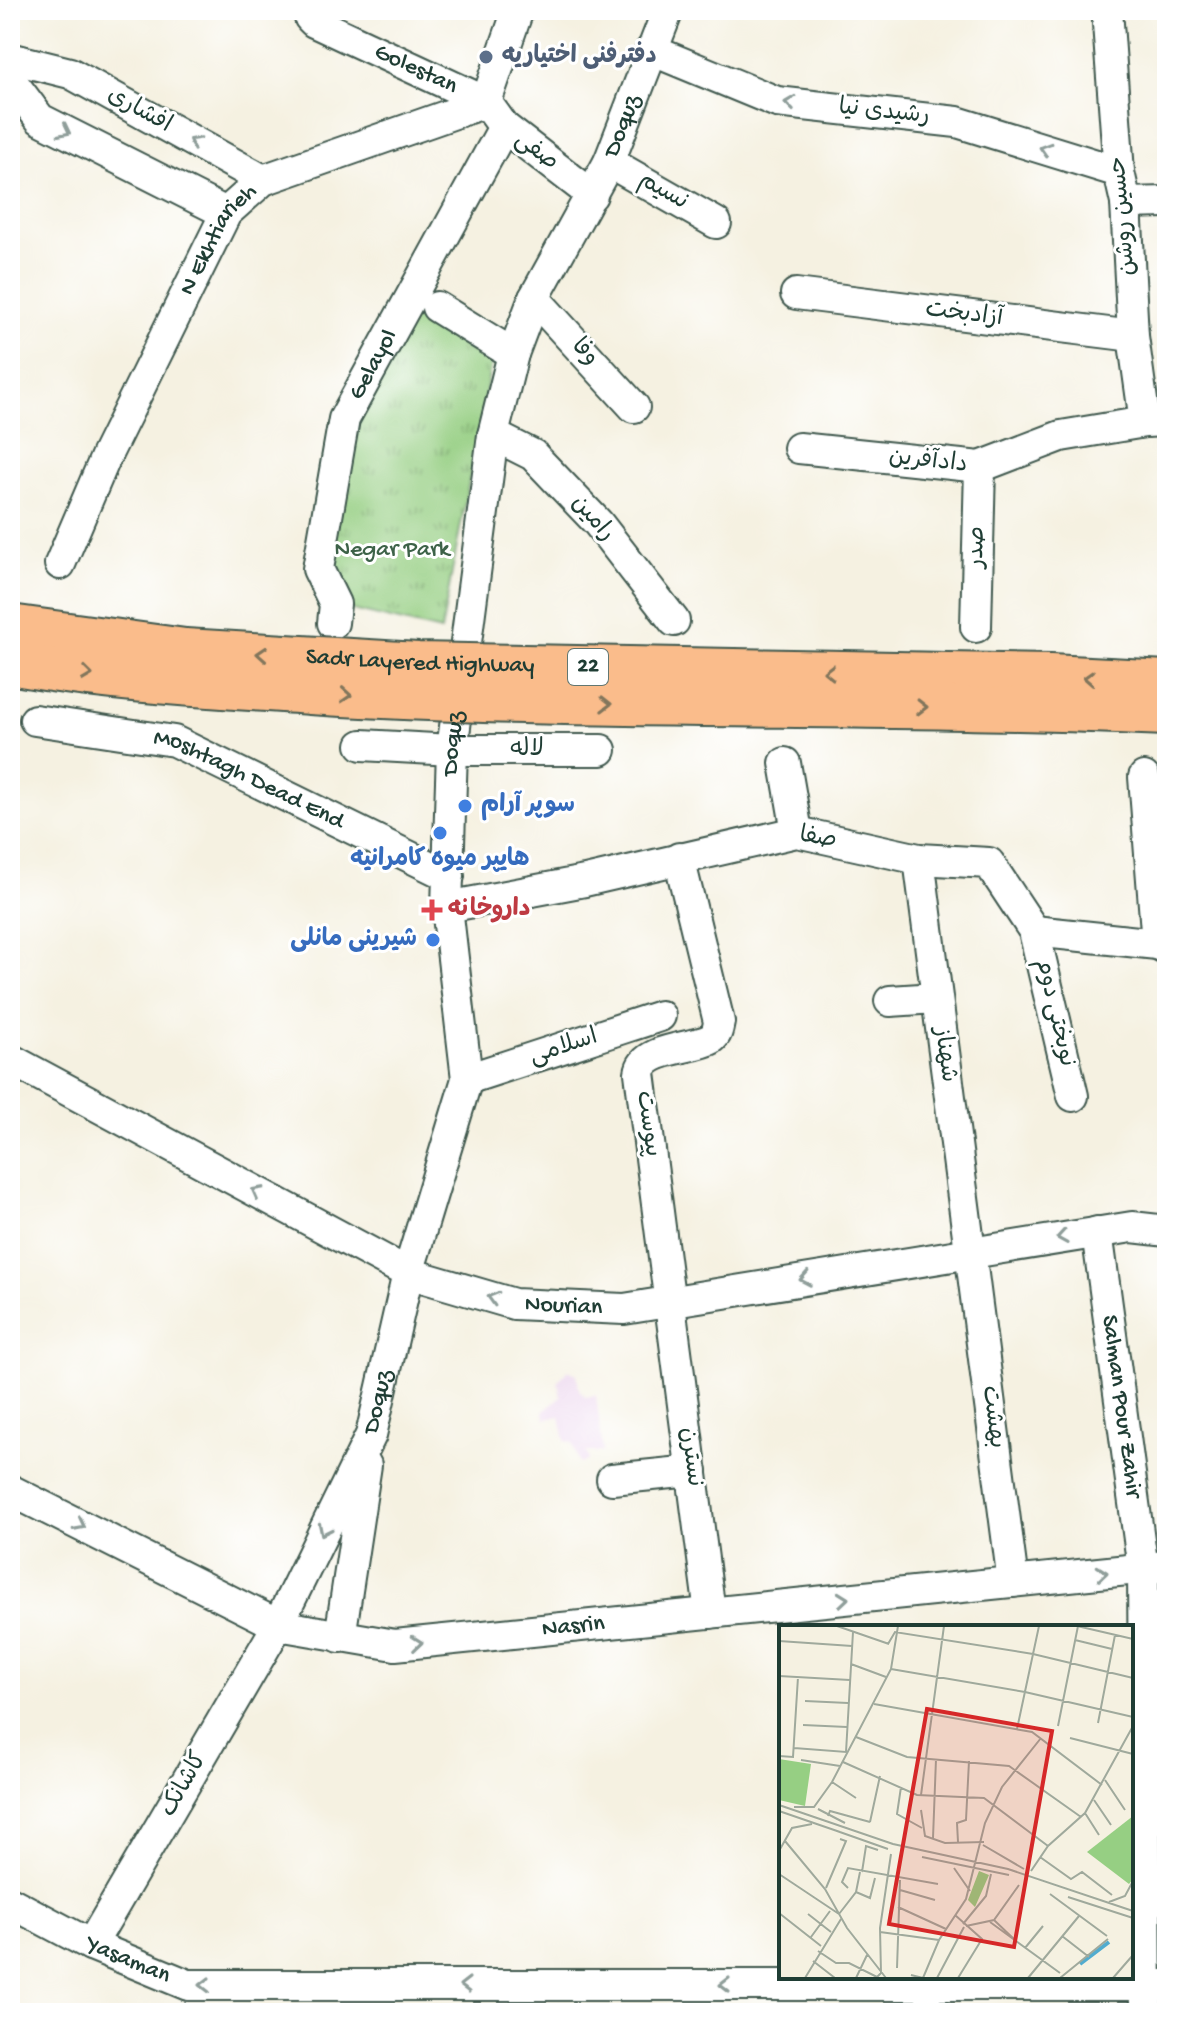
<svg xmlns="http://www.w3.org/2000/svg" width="1177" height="2023" font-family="'Gochi Hand','Playpen Sans Arabic',sans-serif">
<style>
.built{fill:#ead1ec}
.grass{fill:url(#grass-tufts);stroke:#5a865c;stroke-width:2}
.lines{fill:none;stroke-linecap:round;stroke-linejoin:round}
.minor-casing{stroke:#3f584e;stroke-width:34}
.minor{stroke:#fff;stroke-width:30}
.highway-bridge-casing{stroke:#3f584e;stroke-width:46;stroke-linecap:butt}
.highway-bridge{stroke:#fabc8b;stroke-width:42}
.oneway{stroke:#8f9e9a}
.oneway2{stroke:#82765b}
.service-dot{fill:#5c6f8a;stroke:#fff;stroke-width:3}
.shop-dot{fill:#3f7fe0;stroke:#fff;stroke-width:3}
.health-dot{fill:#e0444e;stroke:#fff;stroke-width:3}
.labels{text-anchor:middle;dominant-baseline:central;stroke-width:6;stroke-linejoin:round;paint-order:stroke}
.shield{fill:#fff;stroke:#627771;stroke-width:2}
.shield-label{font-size:22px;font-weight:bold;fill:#1f3d34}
.service-label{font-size:24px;font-weight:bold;fill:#4e5e75;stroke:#fff;text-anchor:start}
.street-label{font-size:24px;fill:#1f3d34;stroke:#fff}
.park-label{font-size:24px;fill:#3d6248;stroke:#fff}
.shop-label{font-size:24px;font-weight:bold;fill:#366cbe;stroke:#fff;text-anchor:start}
.health-label{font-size:24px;font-weight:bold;fill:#be3a42;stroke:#fff;text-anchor:start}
.inset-river{fill:none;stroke:#51accf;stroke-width:4}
.inset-road{fill:none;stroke:#9fa99c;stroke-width:2}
.view{fill:#d62828;fill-opacity:0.15;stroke:#d62828;stroke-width:4}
.inset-edge{fill:none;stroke:#1f3d34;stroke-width:4}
</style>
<defs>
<pattern id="grass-tufts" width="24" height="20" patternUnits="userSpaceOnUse" patternTransform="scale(2)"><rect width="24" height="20" fill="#96cf83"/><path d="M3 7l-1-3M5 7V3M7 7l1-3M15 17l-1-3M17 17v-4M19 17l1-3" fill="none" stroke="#7aa96c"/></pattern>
</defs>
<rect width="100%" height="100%" fill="#fff"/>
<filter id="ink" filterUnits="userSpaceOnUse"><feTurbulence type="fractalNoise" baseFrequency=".0125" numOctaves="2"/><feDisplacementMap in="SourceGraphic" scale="16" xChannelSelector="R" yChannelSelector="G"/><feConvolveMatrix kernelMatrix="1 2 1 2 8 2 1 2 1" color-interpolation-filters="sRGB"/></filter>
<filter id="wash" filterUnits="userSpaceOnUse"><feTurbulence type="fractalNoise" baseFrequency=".006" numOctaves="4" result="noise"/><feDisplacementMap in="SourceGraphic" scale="32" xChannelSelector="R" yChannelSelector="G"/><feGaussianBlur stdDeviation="1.8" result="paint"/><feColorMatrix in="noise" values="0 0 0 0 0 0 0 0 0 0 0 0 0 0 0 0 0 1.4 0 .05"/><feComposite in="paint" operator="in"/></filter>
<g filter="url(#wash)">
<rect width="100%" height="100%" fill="#f5f1e1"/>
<path class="built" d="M 567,1370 L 577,1374 L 579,1389 L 586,1397 L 596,1395 L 603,1452 L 586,1452 L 589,1460 L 580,1464 L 572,1442 L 565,1441 L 560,1416 L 545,1419 L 544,1411 L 561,1397 L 558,1382 Z"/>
<path class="grass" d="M 419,301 L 494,347 L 441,631 L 344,608 L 324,570 L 351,430 Z"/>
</g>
<g filter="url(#ink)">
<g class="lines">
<defs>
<g id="minor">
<path id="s1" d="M 310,10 L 310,18 L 314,22 L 486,102 L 504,127 L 592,195"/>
<path d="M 1107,10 L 1119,172 L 1126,203 L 1133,336 L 1145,422"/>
<path d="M 651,50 L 777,102 L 957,122 L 1119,172"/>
<path d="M 10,58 L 70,73 L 263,180"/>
<path d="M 10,79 L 40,119 L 226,213"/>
<path d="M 486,102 L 518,10"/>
<path d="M 609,162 L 716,223"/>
<path d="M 1126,203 L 1167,202"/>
<path d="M 796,294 L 1133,336"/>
<path d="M 534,298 L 634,407"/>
<path d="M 437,307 L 513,354"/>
<path d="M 493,435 L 533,455 L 598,523 L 674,621"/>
<path d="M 799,448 L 980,467 L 1061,436 L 1145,422 L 1167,421"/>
<path id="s2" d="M 60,564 L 107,454 L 226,213 L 263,180 L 486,102"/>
<path id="s3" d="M 333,623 L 335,604 L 318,569 L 344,419 L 504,127"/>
<path d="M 976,627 L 980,467"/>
<path id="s4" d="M 35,720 L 174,741 L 449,876"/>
<path d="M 362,745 L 452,750 L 601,750"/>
<path d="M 785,763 L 797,832"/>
<path d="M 1144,777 L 1157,944"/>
<path d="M 679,858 L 719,1022 C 718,1028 717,1035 711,1039 C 694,1049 643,1047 640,1073 L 710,1613"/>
<path d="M 919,859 L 1013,1582"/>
<path d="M 447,907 L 585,881 L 797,832 L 919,859 L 989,863 L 1034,931 L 1073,1096"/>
<path d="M 1034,931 L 1157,944 L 1167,949"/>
<path d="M 890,1001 L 936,998"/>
<path id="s5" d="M 10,1059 L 408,1273 L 514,1304 L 624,1309 L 1132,1227 L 1167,1231"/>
<path d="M 467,1079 L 660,1016"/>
<path id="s6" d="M 1097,1232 L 1143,1569 L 1146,2013"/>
<path d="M 612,1479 L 692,1471"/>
<path id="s7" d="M 10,1490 L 278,1625 L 395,1645 L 1167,1566"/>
<path d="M 340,1637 L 366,1465"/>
<path id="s8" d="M 10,1902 L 91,1945 L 188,1985 L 1167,1985"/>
<path id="s9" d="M 91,1945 L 278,1625 L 371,1435 L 408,1273 L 467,1079 L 447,907 L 452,750 L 493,435 L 513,354 L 534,298 L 609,162 L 668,10"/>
</g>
</defs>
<use href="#minor" class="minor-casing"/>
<use href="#minor" class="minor"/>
<defs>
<g id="highway-bridge">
<path id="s10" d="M 10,626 L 185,650 L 418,664 L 1050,676 L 1167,682"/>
<path d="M 10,663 C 109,682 210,686 310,693 C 595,711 882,701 1167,714"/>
</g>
</defs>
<use href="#highway-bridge" class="highway-bridge-casing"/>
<use href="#highway-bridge" class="highway-bridge"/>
</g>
<defs><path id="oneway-chevron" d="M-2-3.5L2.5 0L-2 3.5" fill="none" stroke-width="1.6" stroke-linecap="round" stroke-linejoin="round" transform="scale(2)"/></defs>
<g class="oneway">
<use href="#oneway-chevron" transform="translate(790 103) rotate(-173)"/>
<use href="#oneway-chevron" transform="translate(65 131) rotate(27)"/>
<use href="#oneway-chevron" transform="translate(194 142) rotate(-151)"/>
<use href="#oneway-chevron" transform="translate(1045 149) rotate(-163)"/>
<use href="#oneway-chevron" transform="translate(257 1192) rotate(-152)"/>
<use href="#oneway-chevron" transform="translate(1062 1237) rotate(171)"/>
<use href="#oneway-chevron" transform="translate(805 1279) rotate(170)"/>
<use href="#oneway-chevron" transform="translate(493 1298) rotate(-164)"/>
<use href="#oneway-chevron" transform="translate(80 1525) rotate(27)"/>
<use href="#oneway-chevron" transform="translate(324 1530) rotate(116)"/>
<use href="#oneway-chevron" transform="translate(1102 1573) rotate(-6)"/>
<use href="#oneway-chevron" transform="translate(843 1599) rotate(-6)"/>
<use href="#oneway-chevron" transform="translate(417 1643) rotate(-6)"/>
<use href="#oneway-chevron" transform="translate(205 1985) rotate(-180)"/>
<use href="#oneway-chevron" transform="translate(465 1985) rotate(180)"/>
<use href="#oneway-chevron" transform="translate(725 1985) rotate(180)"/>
</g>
<g class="oneway2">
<use href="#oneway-chevron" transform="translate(262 654) rotate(-176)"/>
<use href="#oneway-chevron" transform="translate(829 672) rotate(-179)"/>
<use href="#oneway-chevron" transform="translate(87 674) rotate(7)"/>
<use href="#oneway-chevron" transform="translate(1089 678) rotate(-177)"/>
<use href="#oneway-chevron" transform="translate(346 695) rotate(4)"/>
<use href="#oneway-chevron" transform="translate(606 704) rotate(1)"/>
<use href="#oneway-chevron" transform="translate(922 707) rotate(1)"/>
</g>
</g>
<circle class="service-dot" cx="486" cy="57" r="8"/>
<g class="shop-dot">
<circle cx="465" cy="806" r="8"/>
<circle cx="440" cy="833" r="8"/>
<circle cx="433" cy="940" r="8"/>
</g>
<path class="health-dot" d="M428 898h8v8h8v8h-8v8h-8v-8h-8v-8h8z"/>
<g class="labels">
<rect class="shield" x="568" y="649" width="40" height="36" rx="6"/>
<g class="shield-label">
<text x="588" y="667">22</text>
</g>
<g class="service-label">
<text x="502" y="57">دفترفنی اختیاریه</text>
</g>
<g class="street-label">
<text stroke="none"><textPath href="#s1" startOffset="126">Golestan</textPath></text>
<text transform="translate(139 111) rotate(29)">افشاری</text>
<text transform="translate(884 113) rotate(6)">رشیدی نیا</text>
<text stroke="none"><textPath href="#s9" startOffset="1936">Doquz</textPath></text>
<text transform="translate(536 152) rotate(38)">صفی</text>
<text transform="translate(663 192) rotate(30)">نسیم</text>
<text transform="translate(1124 216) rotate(-95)">حسین روشن</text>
<text stroke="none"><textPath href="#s2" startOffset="362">N Ekhtiarieh</textPath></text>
<text transform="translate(964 315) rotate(7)">آزادبخت</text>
<text transform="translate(584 353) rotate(47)">وفا</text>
<text stroke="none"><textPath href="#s3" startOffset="272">Gelayol</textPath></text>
<text transform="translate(928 462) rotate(6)">دادآفرین</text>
<text transform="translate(592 519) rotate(49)">رامین</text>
<text transform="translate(978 547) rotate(-88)">صدر</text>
<text stroke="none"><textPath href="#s10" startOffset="412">Sadr Layered Highway</textPath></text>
<text stroke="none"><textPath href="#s9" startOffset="1288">Doquz</textPath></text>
<text x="527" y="750">لاله</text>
<text stroke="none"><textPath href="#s4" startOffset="224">Moshtagh Dead End</textPath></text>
<text transform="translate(818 839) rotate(9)">صفا</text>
<text transform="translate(1054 1013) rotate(77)">نوبختی دوم</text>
<text transform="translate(564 1048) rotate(-18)">اسلامی</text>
<text transform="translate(944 1055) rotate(82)">شهناز</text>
<text transform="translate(647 1124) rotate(82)">پیوست</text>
<text stroke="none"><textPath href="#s5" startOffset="612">Nourian</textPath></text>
<text stroke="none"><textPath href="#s9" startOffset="616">Doquz</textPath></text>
<text stroke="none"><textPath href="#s6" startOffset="176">Salman Pour Zahir</textPath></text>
<text transform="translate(992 1417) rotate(83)">بهشت</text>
<text transform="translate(690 1457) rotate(83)">نسترن</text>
<text stroke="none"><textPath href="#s7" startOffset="598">Nasrin</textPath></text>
<text transform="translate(185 1785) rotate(-60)">کاشانک</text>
<text stroke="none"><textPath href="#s8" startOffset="132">Yasaman</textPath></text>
</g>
<g class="park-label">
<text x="392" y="550">Negar Park</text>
</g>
<g class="shop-label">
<text x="481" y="806">سوپر آرام</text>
<text x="440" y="860" text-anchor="middle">هایپر میوه کامرانیه</text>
<text x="417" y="940" text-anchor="end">شیرینی مانلی</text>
</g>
<g class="health-label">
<text x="448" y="910">داروخانه</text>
</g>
</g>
<g transform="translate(779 1625)">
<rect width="354" height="354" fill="#f5f1e1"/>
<path d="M 0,134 L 32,139 L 26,181 L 0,175 ZM 200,246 L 210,250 L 196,282 L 189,275 Z" fill="#96cf83"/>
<path d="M 354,191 L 354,254 L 350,259 L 308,227 Z" fill="#96cf83"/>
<path class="inset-river" d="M 301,339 L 330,317"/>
<path class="inset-road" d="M 58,1 L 110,19M 298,1 L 354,14M 296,15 L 333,24M 0,16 L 73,21M 109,19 L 116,7 L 254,29 L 354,53M 72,39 L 107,52M 112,44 L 246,67 L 354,92M 0,51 L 71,55M 26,76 L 69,78M 95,79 L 253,107 L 323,160M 319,98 L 336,10M 24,100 L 68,102M 279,101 L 299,1M 238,104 L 260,1M 77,112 L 128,132 L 230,141 L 302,192M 291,113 L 354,129M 15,123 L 67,127 L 74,7M 0,131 L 14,132 L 19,52M 22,135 L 61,141M 64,137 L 138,170 L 205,173 L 269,221M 326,155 L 346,185M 53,157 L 77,173M 122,162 L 118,189 L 143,203M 142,170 L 165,1M 315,175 L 332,200M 0,180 L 114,219 L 229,244 L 354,286M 15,182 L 35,182 L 53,157 L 112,44 L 119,1M 39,184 L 66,198M 142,185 L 146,211 L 166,218 L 205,217M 0,186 L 61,207M 306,188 L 320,210M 49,191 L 51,186 L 91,197M 91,197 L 101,151M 58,206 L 109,224M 154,213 L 157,134M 6,216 L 46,264 L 68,303 L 107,353M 179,217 L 178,198 L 187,195 L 190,136M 204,220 L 245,244M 0,226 L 13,203 L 33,199M 143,232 L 230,250M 261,232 L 292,254 L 303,247 L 333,270M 175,243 L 191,266M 252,246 L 269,221 L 306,188 L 354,101M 83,247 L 87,221 L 99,225M 0,249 L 60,289M 47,263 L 67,216 L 61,214M 69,263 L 63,257 L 69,243 L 159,259M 121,265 L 156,275M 77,267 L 91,273 L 96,253M 271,269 L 328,311M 289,272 L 354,293M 330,277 L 346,271 L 354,256M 119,282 L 167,304M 0,288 L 42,321M 29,289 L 52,307M 60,289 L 77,267 L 81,247M 176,290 L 203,314 L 179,353M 211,297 L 237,316 L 215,295M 184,299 L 207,271 L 212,249M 187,301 L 215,295 L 240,260M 101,307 L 160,315M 283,311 L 310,332M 32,312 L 51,286M 237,316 L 281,348M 246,323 L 264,301M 39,326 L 57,338 L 70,338 L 98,352 L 102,348 L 101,303 L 112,229M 34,336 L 56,353M 118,343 L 121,255M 132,350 L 144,353 L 160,315 L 187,274 L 206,198 L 223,162 L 262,113M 26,353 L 62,294M 77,353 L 88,330M 158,353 L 185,302M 249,353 L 300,291M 281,353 L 329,314M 334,353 L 354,330"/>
<path class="view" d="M 148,84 L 273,106 L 235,322 L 110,299 Z"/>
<rect width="354" height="354" class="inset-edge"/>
</g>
<rect width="1177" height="2023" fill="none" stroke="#fff" stroke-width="40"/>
</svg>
